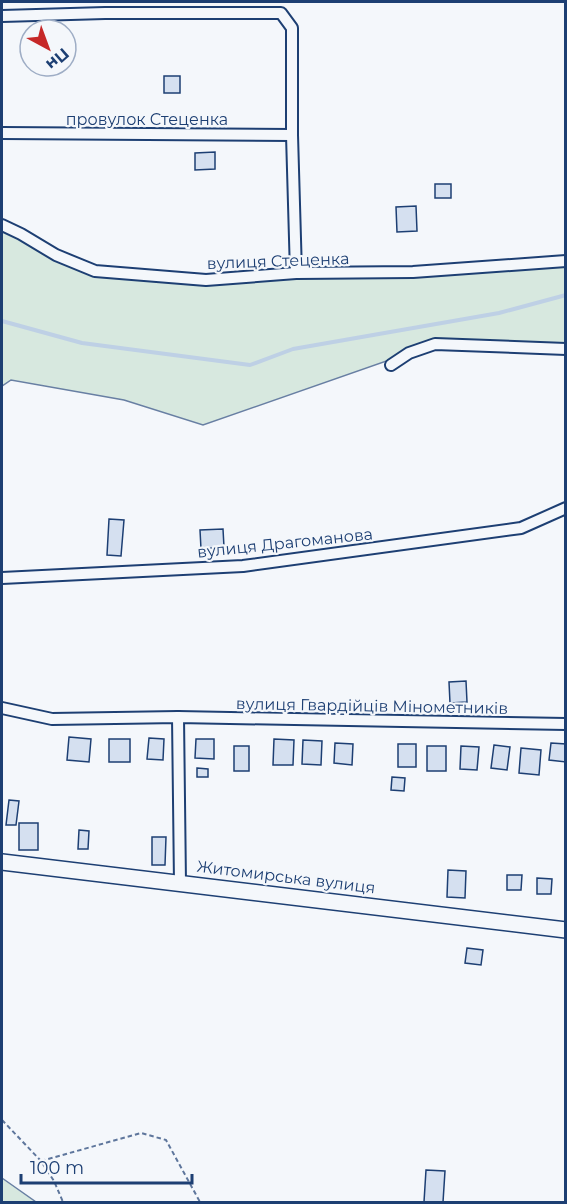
<svg xmlns="http://www.w3.org/2000/svg" width="567" height="1204" font-family="Montserrat,sans-serif">
<style>
.green{fill:#d7e8df;stroke:#687fa3;stroke-width:1.5}
.lines{fill:none;stroke-linecap:round;stroke-linejoin:round}
.stream{stroke:#bed0e5;stroke-width:4}
.building{fill:#d5e0f0;stroke:#1d3f73;stroke-width:1.5}
.minor-casing{stroke:#1d3f73;stroke-width:14}
.secondary-casing{stroke:#1d3f73;stroke-width:18}
.path{stroke:#5e769c;stroke-width:2;stroke-dasharray:4.5 3;stroke-linecap:butt}
.minor{stroke:#f4f7fb;stroke-width:10}
.secondary{stroke:#f4f7fb;stroke-width:15}
.labels{text-anchor:middle;dominant-baseline:central;stroke-width:4.5;stroke-linejoin:round;paint-order:stroke}
.street-label{font-size:16px;fill:#1d3f73;stroke:#f4f7fb}
</style>
<rect width="100%" height="100%" fill="#f4f7fb"/>
<g class="green">
<path d="M 2,225 L 95,271 L 206,280 L 565,261 L 565,348 L 435,344 L 203,425 L 124,400 L 11,380 L 2,386 Z"/>
<path d="M 2,1178 L 36,1202 L 2,1202 Z"/>
</g>
<g class="lines">
<path class="stream" d="M 2,321 L 82,343 L 250,365 L 293,349 L 499,313 L 566,295"/>
</g>
<g class="building">
<rect x="164" y="76" width="16" height="17"/>
<path d="M 215,152 L 215,169 L 195,170 L 195,153 Z"/>
<rect x="435" y="184" width="16" height="14"/>
<path d="M 416,206 L 417,231 L 397,232 L 396,207 Z"/>
<path d="M 109,519 L 124,520 L 121,556 L 107,555 Z"/>
<path d="M 223,529 L 224,547 L 201,549 L 200,530 Z"/>
<path d="M 466,681 L 467,702 L 450,703 L 449,682 Z"/>
<path d="M 69,737 L 91,739 L 89,762 L 67,760 Z"/>
<path d="M 149,738 L 164,739 L 163,760 L 147,759 Z"/>
<rect x="109" y="739" width="21" height="23"/>
<path d="M 196,739 L 214,739 L 214,759 L 195,758 Z"/>
<path d="M 274,739 L 294,740 L 293,765 L 273,765 Z"/>
<path d="M 303,740 L 322,741 L 321,765 L 302,764 Z"/>
<path d="M 335,743 L 353,744 L 352,765 L 334,763 Z"/>
<path d="M 551,743 L 566,744 L 566,762 L 549,760 Z"/>
<rect x="398" y="744" width="18" height="23"/>
<path d="M 494,745 L 510,747 L 507,770 L 491,768 Z"/>
<rect x="234" y="746" width="15" height="25"/>
<rect x="427" y="746" width="19" height="25"/>
<path d="M 461,746 L 479,747 L 477,770 L 460,769 Z"/>
<path d="M 521,748 L 541,750 L 539,775 L 519,773 Z"/>
<path d="M 197,768 L 208,769 L 208,777 L 197,777 Z"/>
<path d="M 392,777 L 405,778 L 404,791 L 391,790 Z"/>
<path d="M 9,800 L 19,801 L 16,825 L 6,825 Z"/>
<rect x="19" y="823" width="19" height="27"/>
<path d="M 79,830 L 89,831 L 88,849 L 78,849 Z"/>
<path d="M 152,837 L 166,837 L 165,865 L 152,865 Z"/>
<path d="M 448,870 L 466,871 L 465,898 L 447,897 Z"/>
<path d="M 507,875 L 522,875 L 521,890 L 507,890 Z"/>
<path d="M 537,878 L 552,879 L 551,894 L 537,894 Z"/>
<path d="M 467,948 L 483,950 L 481,965 L 465,963 Z"/>
<path d="M 426,1170 L 445,1171 L 443,1202 L 424,1202 Z"/>
</g>
<g class="lines">
<defs>
<g id="minor">
<path d="M 2,16 L 105,13 L 281,13 L 292,28 L 292,135 L 296,273"/>
<path d="M 2,133 L 292,135"/>
<path d="M 2,225 L 21,234 L 56,255 L 95,271 L 206,280 L 296,273 L 413,272 L 566,261"/>
<path d="M 391,365 L 409,353 L 435,344 L 566,349"/>
<path d="M 2,578 L 243,566 L 521,528 L 566,508"/>
<path d="M 2,708 L 52,719 L 178,717 L 566,724"/>
<path d="M 178,717 L 180,883"/>
</g>
<path id="secondary" d="M 2,862 L 566,930"/>
</defs>
<use href="#minor" class="minor-casing"/>
<use href="#secondary" class="secondary-casing"/>
<g class="path">
<path d="M 2,1120 L 41,1161 L 54,1181 L 63,1202"/>
<path d="M 41,1161 L 141,1133 L 166,1140 L 200,1202"/>
</g>
<use href="#minor" class="minor"/>
<use href="#secondary" class="secondary"/>
</g>
<g class="labels">
<g class="street-label">
<text x="147" y="119">провулок Стеценка</text>
<text transform="translate(278 261) rotate(-2)">вулиця Стеценка</text>
<text transform="translate(285 543) rotate(-6)">вулиця Драгоманова</text>
<text transform="translate(372 706) rotate(1)">вулиця Гвардійців Мінометників</text>
<text transform="translate(286 877) rotate(7)">Житомирська вулиця</text>
</g>
</g>
<rect width="567" height="1204" fill="none" stroke="#1d3f73" stroke-width="6"/>
<g transform="translate(48 48) rotate(139)"><circle r="28" fill="#f4f7fb" stroke="#9eadc5" stroke-width="1.5"/>
<path d="M0-4.5L10 22L0 15L-10 22Z" fill="#c62828"/>
<text y="-9" font-size="16" font-weight="bold" text-anchor="middle" fill="#1d3f73">Пн</text>
</g>
<path d="M21 1174v9h171v-9" fill="none" stroke="#1d3f73" stroke-width="3"/>
<text x="30" y="1174" font-size="18" fill="#1d3f73" stroke="#f4f7fb" stroke-width="4.5" paint-order="stroke">100 m</text>
</svg>
